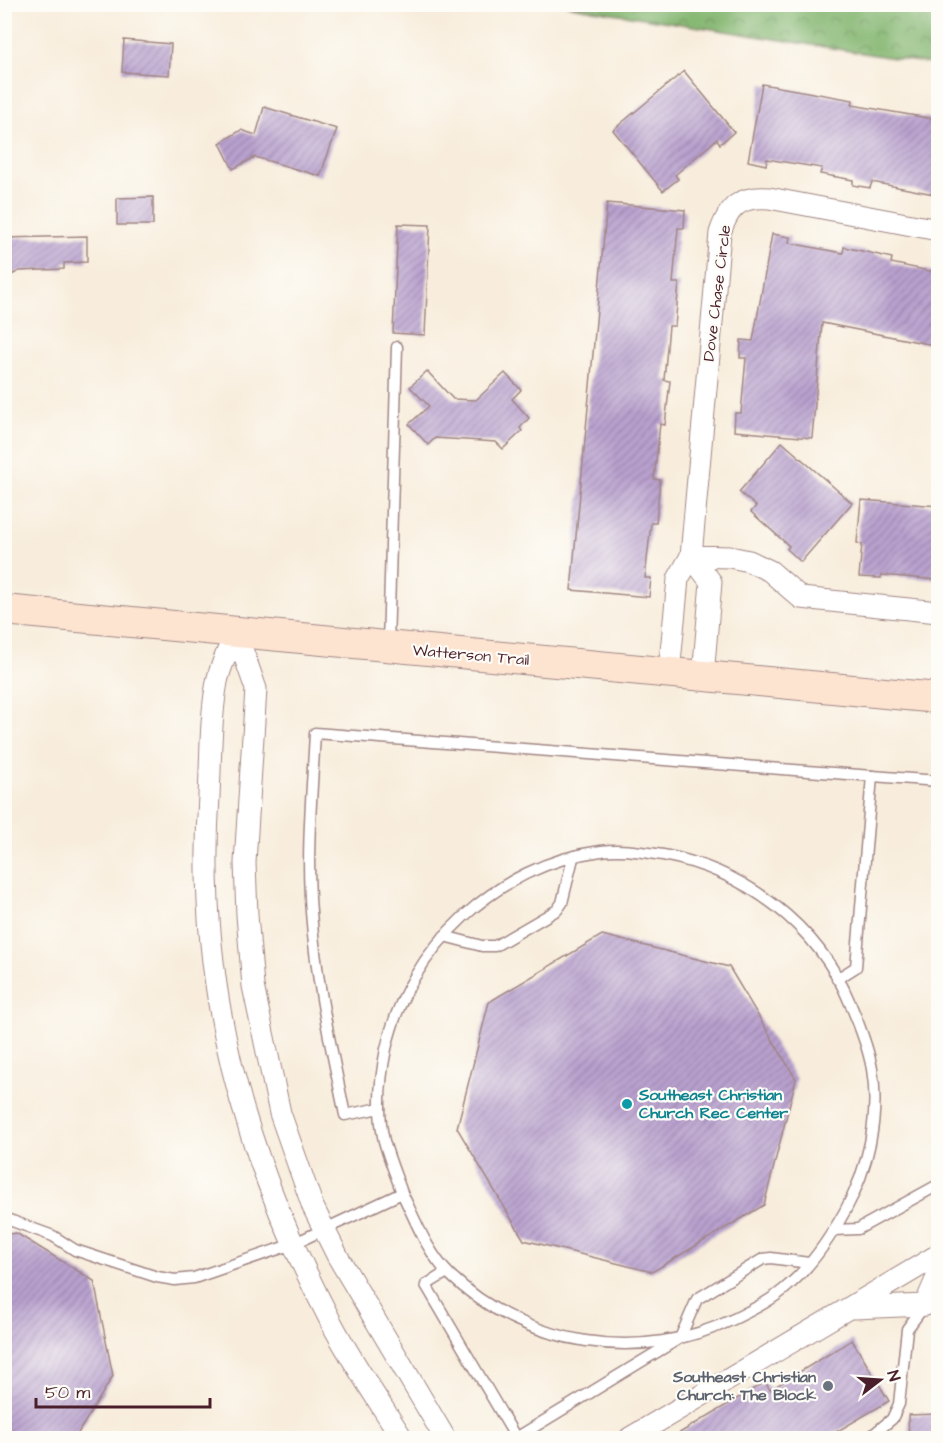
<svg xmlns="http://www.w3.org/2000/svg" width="943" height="1443" font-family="'Architects Daughter',sans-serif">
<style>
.forest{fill:url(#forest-crowns);stroke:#666a4e;stroke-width:1.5}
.building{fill:url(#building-hatch)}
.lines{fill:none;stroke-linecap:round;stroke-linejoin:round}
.service-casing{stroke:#a18684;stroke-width:13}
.minor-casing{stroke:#a18684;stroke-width:23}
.secondary-casing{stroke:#a18684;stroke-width:32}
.service{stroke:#fff;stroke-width:10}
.minor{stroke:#fff;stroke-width:21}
.secondary{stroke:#fde4d1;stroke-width:30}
.culture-dot{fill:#0f9aa8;stroke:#fdfcf7;stroke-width:2}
.worship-dot{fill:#6b7280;stroke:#fdfcf7;stroke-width:2}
.labels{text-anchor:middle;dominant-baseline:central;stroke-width:4.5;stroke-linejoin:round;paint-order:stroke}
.street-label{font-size:16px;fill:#4a1f2b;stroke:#fdfcf7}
.culture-label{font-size:16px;font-weight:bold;fill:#0d838f;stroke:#fdfcf7;text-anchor:start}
.worship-label{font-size:16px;font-weight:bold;fill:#5b616d;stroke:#fdfcf7;text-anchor:end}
</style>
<defs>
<pattern id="forest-crowns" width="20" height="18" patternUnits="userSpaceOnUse" patternTransform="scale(1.5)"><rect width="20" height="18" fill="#83b670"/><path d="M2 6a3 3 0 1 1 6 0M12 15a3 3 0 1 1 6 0" fill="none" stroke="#6d935c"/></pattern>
<pattern id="building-hatch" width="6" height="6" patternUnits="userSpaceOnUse" patternTransform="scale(1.5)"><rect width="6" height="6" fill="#b9a1cf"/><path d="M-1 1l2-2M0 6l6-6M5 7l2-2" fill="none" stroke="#9883a8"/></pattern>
</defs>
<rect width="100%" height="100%" fill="#fdfcf7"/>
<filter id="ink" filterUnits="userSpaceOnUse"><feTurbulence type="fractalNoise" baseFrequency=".0167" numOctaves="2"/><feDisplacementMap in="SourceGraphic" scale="12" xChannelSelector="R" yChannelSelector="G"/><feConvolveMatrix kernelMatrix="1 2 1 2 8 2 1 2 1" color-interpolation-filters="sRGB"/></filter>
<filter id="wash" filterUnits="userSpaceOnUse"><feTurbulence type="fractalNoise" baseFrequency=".008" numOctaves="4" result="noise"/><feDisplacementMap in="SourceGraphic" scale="24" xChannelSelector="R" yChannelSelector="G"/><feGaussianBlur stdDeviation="1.35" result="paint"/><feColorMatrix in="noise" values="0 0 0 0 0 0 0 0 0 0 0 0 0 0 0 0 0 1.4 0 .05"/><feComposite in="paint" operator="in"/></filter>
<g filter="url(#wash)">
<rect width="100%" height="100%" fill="#f8eddc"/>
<path class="forest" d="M 566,5 L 938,5 L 938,65 L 587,9 Z"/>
<g id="blocks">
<g class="building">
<path d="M 124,40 L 171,44 L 169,75 L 122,72 Z"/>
<path d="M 684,71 L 734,132 L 720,144 L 717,139 L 675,175 L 678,179 L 663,191 L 613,130 Z"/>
<path d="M 762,84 L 853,100 L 852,105 L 939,120 L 939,195 L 872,182 L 870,188 L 853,185 L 853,180 L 820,174 L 822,168 L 767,159 L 766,165 L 748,161 Z"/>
<path d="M 264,107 L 337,129 L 320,176 L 255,157 L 233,169 L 220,143 L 241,130 L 256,135 Z"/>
<path d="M 153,197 L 153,225 L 117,225 L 117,198 Z"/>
<path d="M 607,203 L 685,210 L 684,228 L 678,228 L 673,283 L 679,283 L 675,326 L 669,326 L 664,380 L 670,381 L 665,425 L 660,424 L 654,479 L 660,480 L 656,523 L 651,523 L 645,578 L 651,578 L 649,597 L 571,590 Z"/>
<path d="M 398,224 L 430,225 L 425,335 L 393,333 Z"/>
<path d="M 772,234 L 790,237 L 789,243 L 843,253 L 844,247 L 862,251 L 892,258 L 891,263 L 939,273 L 939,346 L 822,323 L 812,438 L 734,431 L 735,413 L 741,413 L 746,358 L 740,358 L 741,340 L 753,341 Z"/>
<path d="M 87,236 L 87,262 L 64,263 L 64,269 L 19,271 L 4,279 L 4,238 Z"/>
<path d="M 427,371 L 453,399 L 476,400 L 505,373 L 521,390 L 512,399 L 529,418 L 520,428 L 522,431 L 503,449 L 496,442 L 435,438 L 428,445 L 409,424 L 429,406 L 410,387 Z"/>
<path d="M 782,442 L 852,503 L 801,562 L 787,549 L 789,546 L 751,512 L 756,506 L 739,492 Z"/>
<path d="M 861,500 L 939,506 L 939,580 L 881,575 L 881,578 L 859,577 L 862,544 L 857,543 Z"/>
<path d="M 602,935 L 729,967 L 796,1079 L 764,1205 L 652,1272 L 524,1240 L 457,1128 L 489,1002 Z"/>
<path d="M 16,1233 L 94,1281 L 113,1376 L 75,1438 L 4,1438 L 4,1235 Z"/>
<path d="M 852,1340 L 889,1401 L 826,1438 L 671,1438 L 765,1382 L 770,1390 Z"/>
<path d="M 939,1414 L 939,1438 L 909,1438 L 908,1415 Z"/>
</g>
</g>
</g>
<g filter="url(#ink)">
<use href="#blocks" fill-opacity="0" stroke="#a18684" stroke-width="1.5"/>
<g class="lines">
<defs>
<g id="service">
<path d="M 388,644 L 397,347"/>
<path d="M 444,936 L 482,946 L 495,946 L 557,910 L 562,903 L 573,858"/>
<path d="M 837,979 L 856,967 L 872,776"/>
<path d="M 380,1108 L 345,1115 C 331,1047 316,981 311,912 C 306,853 312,792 315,733 L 938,781"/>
<path d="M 4,1218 L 53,1236 L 75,1250 L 157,1277 L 175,1280 L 194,1278 L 293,1244 L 402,1193 C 396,1176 389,1159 384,1141 C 377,1111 380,1078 386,1049 C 408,948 498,864 601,851 C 622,848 642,852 663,855 C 744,870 818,925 850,1003 C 859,1024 868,1046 872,1069 C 880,1117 868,1169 845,1211 C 830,1238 812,1265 789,1285 C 774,1299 754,1309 736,1318 C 642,1365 524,1347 448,1273 C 427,1252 415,1219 402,1193"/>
<path d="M 834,1230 L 858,1229 L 938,1185"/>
<path d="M 447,1272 L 426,1285 L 516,1438 L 680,1338 L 697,1299 L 763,1259 L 771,1258 L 809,1263"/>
<path d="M 869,1438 L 892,1419 L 899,1404 L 907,1329 L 925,1305 L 938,1310"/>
</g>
<g id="minor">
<path d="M 938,230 L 769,198 C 740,196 729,206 720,233 L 691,556 L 730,557 L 749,561 L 770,571 L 801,598 L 938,612"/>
<path d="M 236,632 L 256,689 L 245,863 L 247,915 L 253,986 L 280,1113 L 313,1207 L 338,1257 L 445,1438"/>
<path d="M 236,632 C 229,648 220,666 217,682 C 210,719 211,759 209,796 C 196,987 243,1154 331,1322 C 352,1362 378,1400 402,1438"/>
<path d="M 669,673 L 678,579 L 691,556 L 711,582 L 703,676"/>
<path d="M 925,1305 L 938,1275"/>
<path d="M 854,1308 L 925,1305 L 938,1298"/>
<path d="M 630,1438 L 938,1255"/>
</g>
<path id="secondary" d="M 4,610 L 938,698"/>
</defs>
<use href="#service" class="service-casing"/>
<use href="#minor" class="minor-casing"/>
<use href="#secondary" class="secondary-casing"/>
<use href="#service" class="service"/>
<use href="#minor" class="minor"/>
<use href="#secondary" class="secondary"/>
</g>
</g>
<circle class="culture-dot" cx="627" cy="1104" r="6"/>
<circle class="worship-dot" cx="828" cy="1386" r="6"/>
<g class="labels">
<g class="street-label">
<text transform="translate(717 293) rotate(-83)">Dove Chase Circle</text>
<text transform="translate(471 655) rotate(5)">Watterson Trail</text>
</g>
<g class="culture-label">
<text x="639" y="1095">Southeast Christian<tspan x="639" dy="18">Church Rec Center</tspan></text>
</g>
<g class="worship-label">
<text x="816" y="1377">Southeast Christian<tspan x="816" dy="18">Church: The Block</tspan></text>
</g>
</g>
<rect width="943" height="1443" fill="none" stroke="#fdfcf7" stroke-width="24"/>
<g transform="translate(880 1380) rotate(73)" stroke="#fdfcf7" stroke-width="4.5" paint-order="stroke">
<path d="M0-4.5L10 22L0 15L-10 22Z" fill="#4a1f2b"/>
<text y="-9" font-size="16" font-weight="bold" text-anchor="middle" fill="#4a1f2b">N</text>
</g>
<path d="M36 1398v9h174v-9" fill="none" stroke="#4a1f2b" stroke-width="3"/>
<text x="45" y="1398" font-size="18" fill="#4a1f2b" stroke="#fdfcf7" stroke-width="4.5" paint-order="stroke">50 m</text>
</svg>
